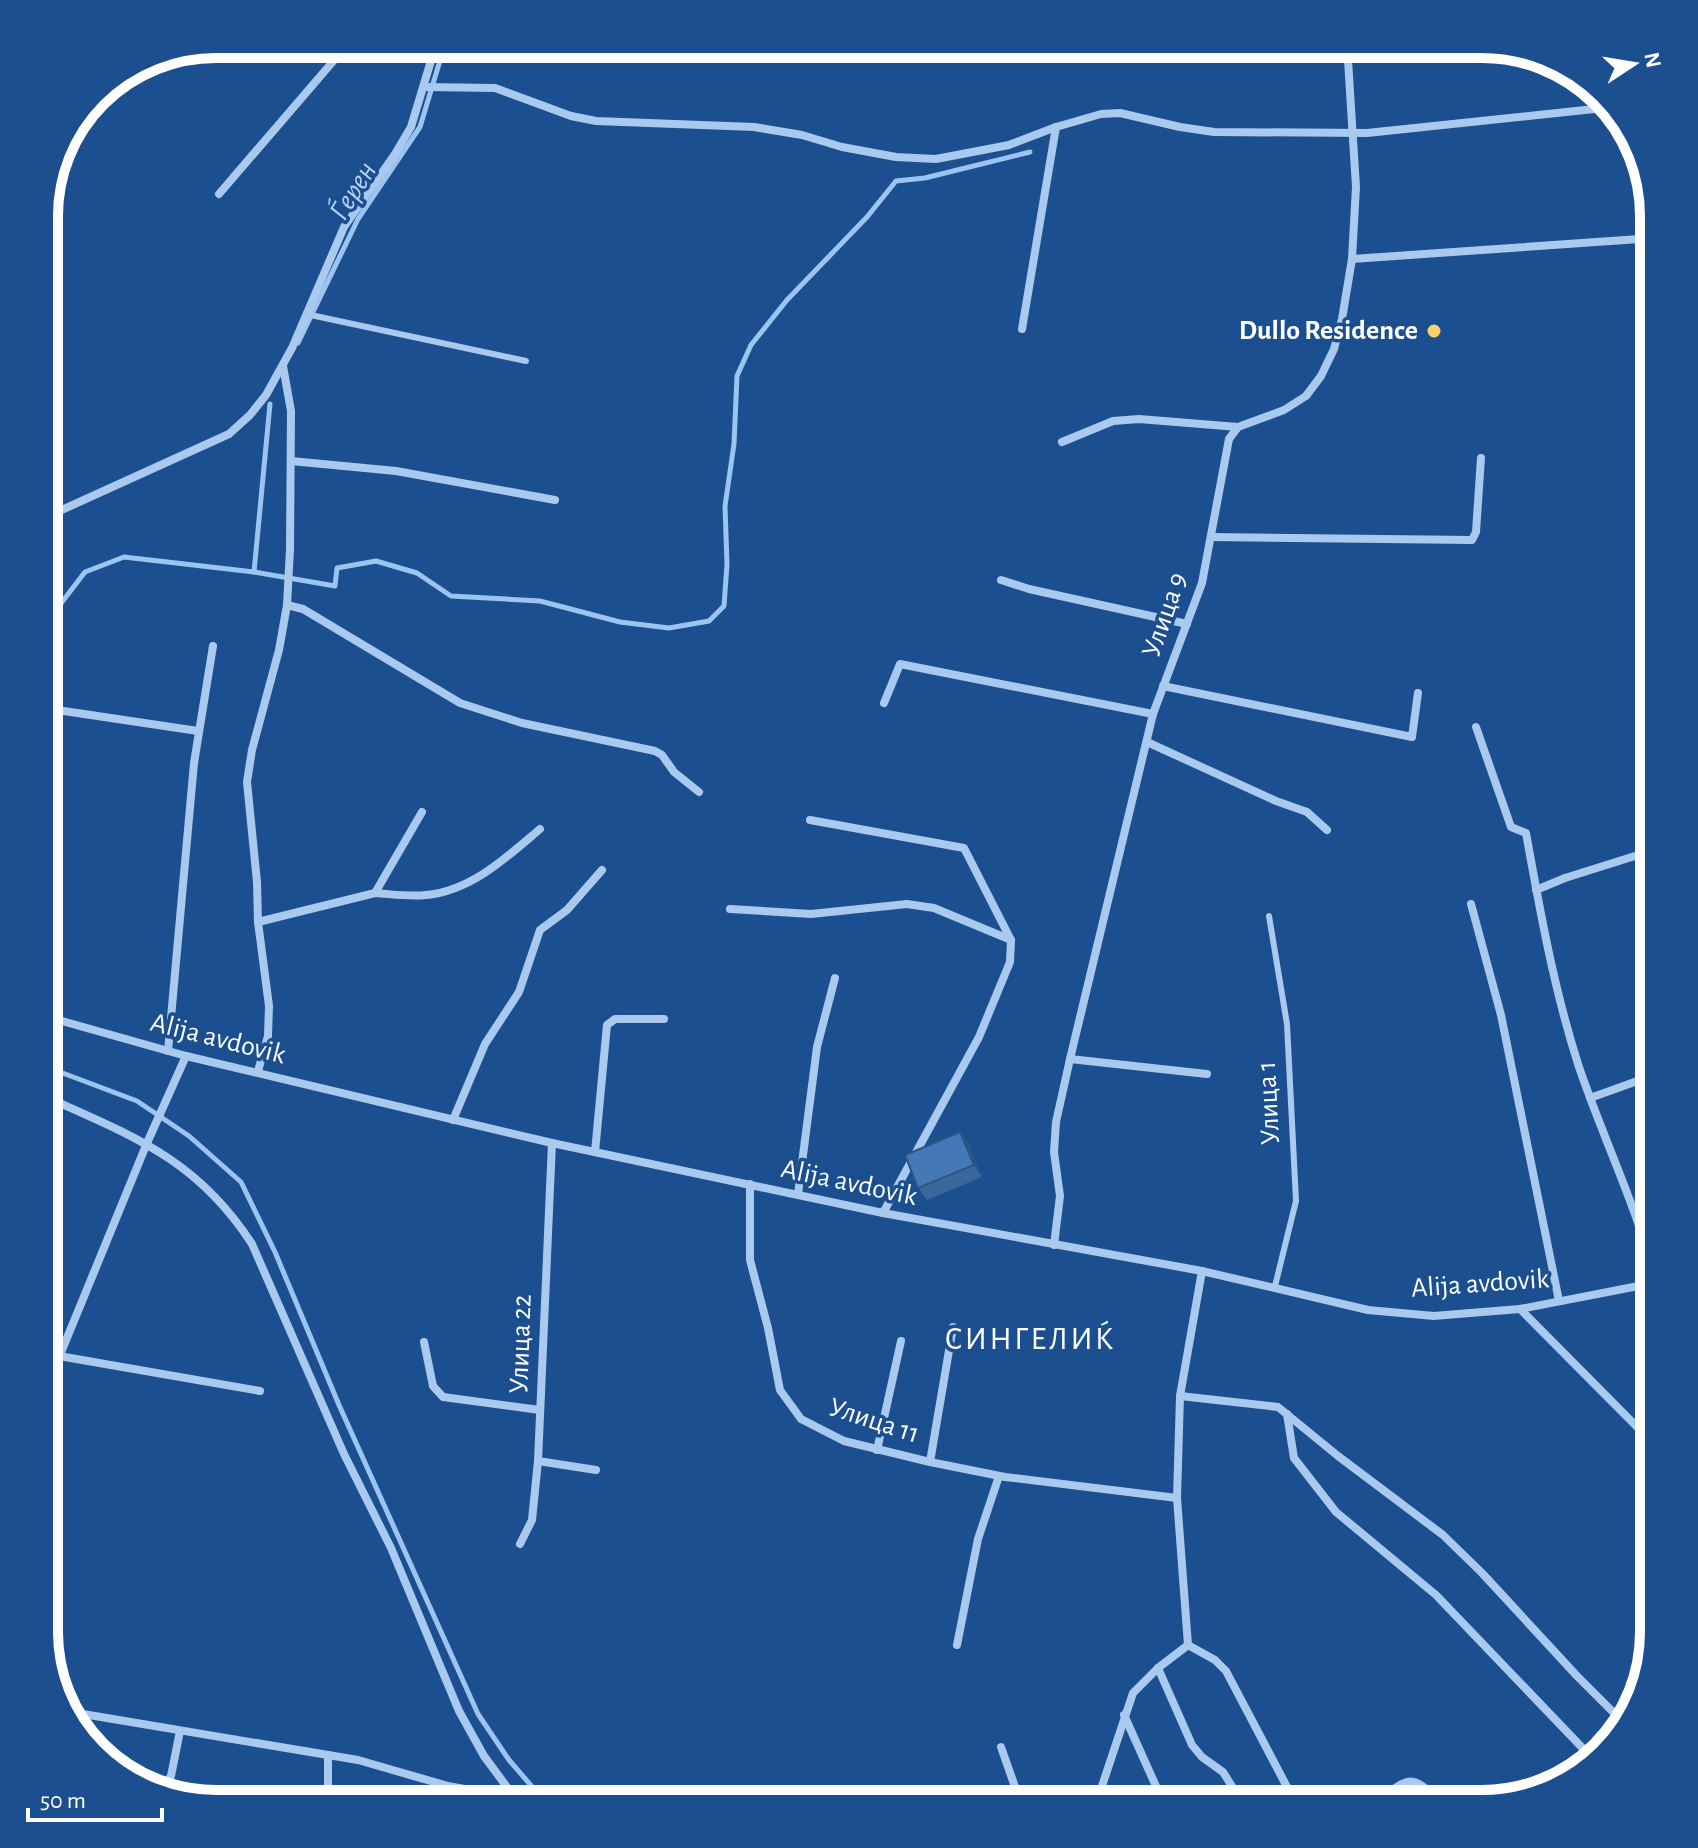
<svg xmlns="http://www.w3.org/2000/svg" width="1698" height="1848" font-family="'Alegreya Sans',sans-serif">
<style>
.lines{fill:none;stroke-linecap:round;stroke-linejoin:round}
.stream{stroke:#9cc4f0;stroke-width:5}
.lane{stroke:#a9c9ee;stroke-width:6}
.street{stroke:#a9c9ee;stroke-width:8}
.wall{fill:#3a679d}
.shaded-wall{fill:#305480}
.building{fill:#4478b7;stroke:#305480;stroke-width:2}
.poi-dot{fill:#ffd166;stroke:#1b4f8f;stroke-width:3}
.labels{text-anchor:middle;dominant-baseline:central;stroke-width:7;stroke-linejoin:round;paint-order:stroke}
.poi-label{font-size:28px;font-weight:bold;fill:#fff;stroke:#1b4f8f;text-anchor:end}
.street-label{font-size:28px;fill:#fff;stroke:#1b4f8f}
.water-label{font-size:30px;font-style:italic;fill:#b5d3f5;stroke:#1b4f8f}
.quarter-label{font-size:32px;letter-spacing:2px;fill:#fff;stroke:#1b4f8f}
.rim{fill:none;stroke:#fff;stroke-width:10}
</style>
<rect width="100%" height="100%" fill="#1b4f8f"/>
<g class="lines">
<g class="stream">
<path d="M 298,343 L 358,219 L 420,127 L 445,44"/>
<path d="M 254,572 L 270,404"/>
<path d="M 44,634 L 62,602 L 85,572 L 124,557 L 254,572 L 335,586 L 337,568 L 376,561 L 417,573 L 451,596 L 540,601 L 620,622 L 669,628 L 709,621 L 724,606 L 727,564 L 725,506 L 734,444 L 737,376 L 751,345 L 787,300 L 867,217 L 896,181 L 925,178 L 1030,152"/>
<path d="M 44,1066 L 137,1101 L 189,1136 L 241,1182 L 275,1252 L 339,1405 L 478,1714 L 509,1760 L 547,1804"/>
</g>
<g class="lane">
<path d="M 306,314 L 526,361"/>
<path d="M 1269,916 L 1287,1024 L 1296,1201 L 1275,1286"/>
</g>
<g class="street">
<path d="M 424,87 L 495,88 L 571,116 L 596,121 L 754,127 L 802,135 L 842,147 L 896,157 L 936,159 L 1009,145 L 1056,127 L 1101,114 L 1120,113 L 1180,127 L 1214,132 L 1367,133 L 1613,107"/>
<path d="M 219,194 L 348,44"/>
<path d="M 1352,259 L 1654,238"/>
<path d="M 1022,329 L 1056,127"/>
<path d="M 1062,442 L 1113,421 L 1139,419 L 1238,427"/>
<path d="M 291,461 L 396,471 L 555,500"/>
<path d="M 44,518 L 229,434 L 250,415 L 266,395 L 292,348 L 344,227 L 395,154 L 411,127 L 436,44"/>
<path d="M 1211,537 L 1472,540 L 1476,532 L 1481,458"/>
<path d="M 1001,580 L 1029,589 L 1187,624"/>
<path d="M 287,605 L 303,609 L 460,703 L 522,723 L 655,751 L 662,755 L 674,772 L 699,792"/>
<path d="M 1163,686 L 1412,737 L 1418,693"/>
<path d="M 884,703 L 900,664 L 1153,714"/>
<path d="M 57,710 L 198,731"/>
<path d="M 1476,727 L 1511,827 L 1526,833 C 1540,911 1554,989 1578,1064 C 1602,1136 1636,1204 1654,1276"/>
<path d="M 1147,742 L 1276,801 L 1307,812 L 1327,830"/>
<path d="M 810,820 L 964,848 L 1011,940 L 1010,962 L 979,1037 L 883,1213"/>
<path d="M 1536,890 L 1565,878 L 1654,850"/>
<path d="M 375,893 C 391,894 409,897 426,895 C 471,891 507,857 540,829"/>
<path d="M 1471,904 L 1501,1015 L 1559,1301"/>
<path d="M 730,909 L 811,914 L 907,904 L 934,908 L 1011,940"/>
<path d="M 258,922 L 375,893 L 422,812"/>
<path d="M 44,1016 L 186,1056 L 552,1143 L 883,1213 L 1202,1271 L 1368,1310 L 1434,1316 L 1470,1313 L 1520,1309 L 1654,1283"/>
<path d="M 44,1047 L 53,1018"/>
<path d="M 168,1051 L 194,763 L 213,646"/>
<path d="M 1070,1059 L 1207,1074"/>
<path d="M 258,1071 L 268,1036 L 269,1006 L 258,922 L 257,882 L 247,782 L 252,750 L 279,650 L 287,605 L 290,549 L 291,411 L 283,366"/>
<path d="M 44,1096 C 133,1136 197,1159 252,1244 L 344,1454 L 391,1548 L 459,1711 L 484,1756 L 515,1798"/>
<path d="M 1590,1098 L 1654,1075"/>
<path d="M 453,1120 L 485,1044 L 519,992 L 540,930 L 567,910 L 602,870"/>
<path d="M 595,1152 L 607,1025 L 615,1019 L 664,1019"/>
<path d="M 750,1184 L 750,1260 L 768,1328 L 780,1390 L 801,1419 L 844,1441 L 930,1462 L 1005,1477 L 1177,1498"/>
<path d="M 798,1194 L 817,1047 L 835,978"/>
<path d="M 1054,1245 L 1060,1196 L 1054,1152 L 1056,1122 L 1070,1059 L 1153,714 L 1202,583 L 1229,439 L 1238,427 L 1284,410 L 1306,396 L 1321,376 L 1334,349 L 1342,319 L 1352,259 L 1356,187 L 1347,44"/>
<path d="M 1520,1309 L 1654,1444"/>
<path d="M 424,1342 L 433,1386 L 443,1397 L 540,1410"/>
<path d="M 59,1356 L 260,1391"/>
<path d="M 44,1394 L 147,1143 L 186,1056"/>
<path d="M 1180,1396 L 1278,1407 L 1338,1456 L 1443,1535 L 1482,1573 L 1577,1676 L 1624,1723"/>
<path d="M 1287,1414 L 1294,1458 L 1336,1512 L 1436,1595 L 1594,1760"/>
<path d="M 877,1450 L 901,1341"/>
<path d="M 538,1461 L 596,1470"/>
<path d="M 930,1462 L 953,1327"/>
<path d="M 520,1544 L 532,1520 L 538,1461 L 552,1143"/>
<path d="M 957,1645 L 978,1539 L 999,1476"/>
<path d="M 1188,1645 L 1215,1660 L 1226,1671 L 1296,1804"/>
<path d="M 1158,1668 L 1192,1745 L 1202,1757 L 1223,1772 L 1243,1804"/>
<path d="M 71,1712 L 358,1760 L 448,1786 L 515,1798 L 522,1804"/>
<path d="M 1124,1715 L 1164,1804"/>
<path d="M 1001,1747 L 1021,1804"/>
<path d="M 328,1755 L 328,1804"/>
<path d="M 160,1791 L 171,1776 L 180,1731"/>
<path d="M 1096,1804 L 1133,1693 L 1158,1668 L 1188,1645 L 1177,1498 L 1180,1396 L 1202,1271"/>
<path d="M 1373,1804 C 1407,1781 1410,1768 1440,1804"/>
</g>
</g>
<path class="wall" d="M 960,1132 L 968,1143 L 982,1177 L 927,1200 L 918,1188 Z"/>
<path class="shaded-wall" d="M 960,1132 L 968,1143 L 982,1177 L 974,1165 Z"/>
<path class="building" d="M 960,1132 L 974,1165 L 918,1188 L 905,1155 Z"/>
<circle class="poi-dot" cx="1434" cy="331" r="8"/>
<g class="labels">
<g class="poi-label">
<text x="1418" y="331">Dullo Residence</text>
</g>
<g class="street-label">
<text transform="translate(1165 615) rotate(-71)">Улица 9</text>
<text transform="translate(218 1039) rotate(14)">Alija avdovik</text>
<text transform="translate(1269 1103) rotate(-93)">Улица 1</text>
<text transform="translate(849 1183) rotate(12)">Alija avdovik</text>
<text transform="translate(1480 1284) rotate(-4)">Alija avdovik</text>
<text transform="translate(521 1344) rotate(-88)">Улица 22</text>
<text transform="translate(874 1421) rotate(18)">Улица 11</text>
</g>
<g class="water-label">
<text transform="translate(353 191) rotate(-58)">Ѓерен</text>
</g>
<g class="quarter-label">
<text x="1030" y="1339">СИНГЕЛИЌ</text>
</g>
</g>
<path d="M0 0H1698V1848H0ZM216 58H1482A158 158 0 0 1 1640 216V1632A158 158 0 0 1 1482 1790H216A158 158 0 0 1 58 1632V216A158 158 0 0 1 216 58Z" fill="#1b4f8f" fill-rule="evenodd"/>
<path class="rim" d="M216 58H1482A158 158 0 0 1 1640 216V1632A158 158 0 0 1 1482 1790H216A158 158 0 0 1 58 1632V216A158 158 0 0 1 216 58Z"/>
<g transform="translate(1634 64) rotate(78)" stroke="#1b4f8f" stroke-width="6" paint-order="stroke">
<path d="M0-6L14 30L0 20L-14 30Z" fill="#ffffff"/>
<text y="-12" font-size="22" font-weight="bold" text-anchor="middle" fill="#ffffff">N</text>
</g>
<path d="M28 1808v12h134v-12" fill="none" stroke="#ffffff" stroke-width="4"/>
<text x="40" y="1808" font-size="24" fill="#ffffff" stroke="#1b4f8f" stroke-width="6" paint-order="stroke">50 m</text>
</svg>
